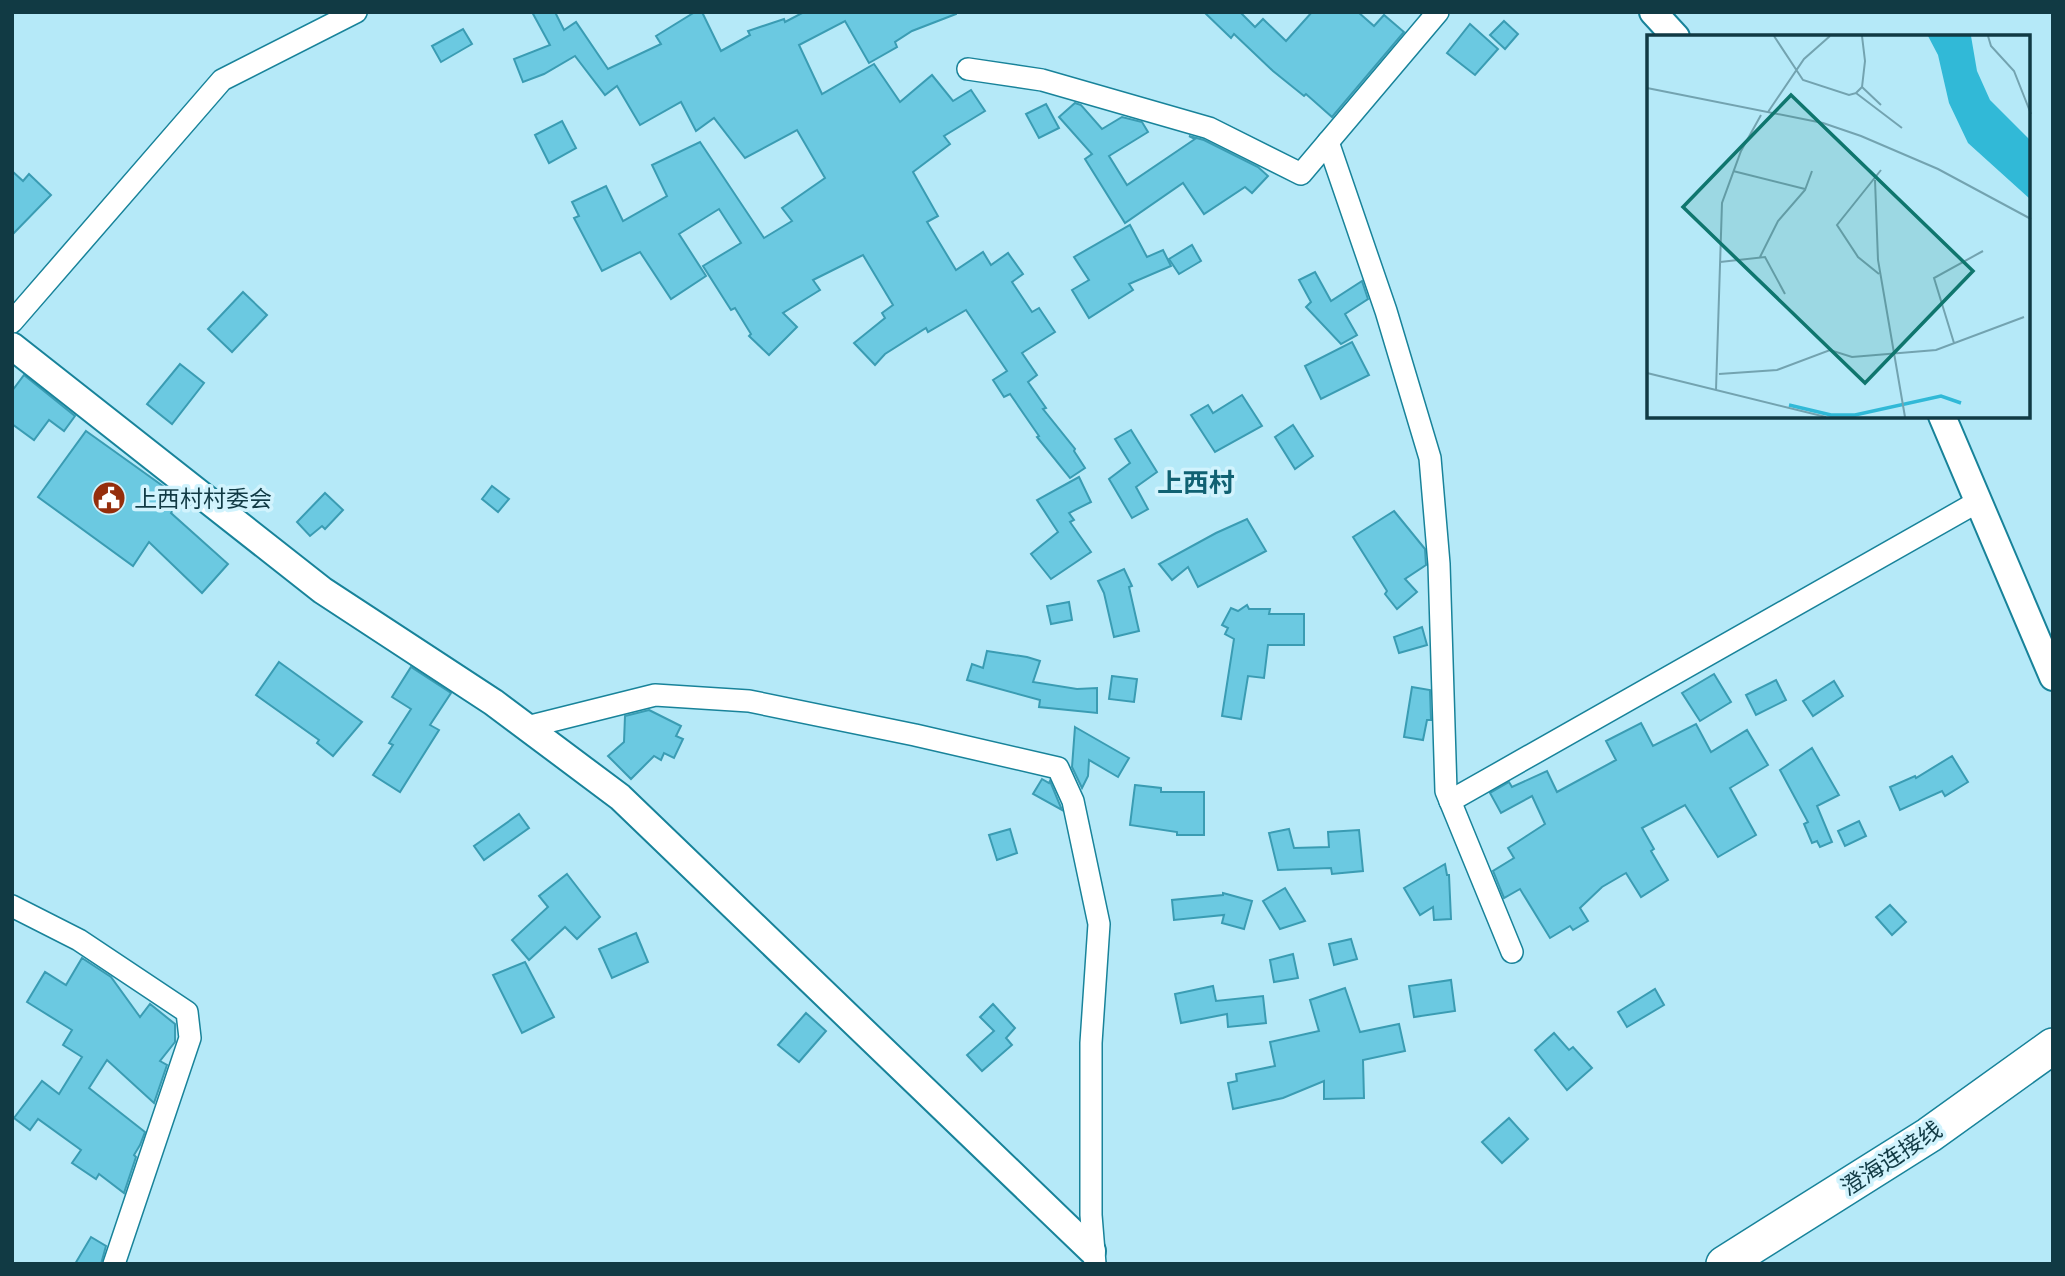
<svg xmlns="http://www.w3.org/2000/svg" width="2065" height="1276" font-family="'Archivo Narrow','Noto Sans SC',sans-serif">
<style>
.building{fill:#6bc9e1;stroke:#3a9cb3;stroke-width:2}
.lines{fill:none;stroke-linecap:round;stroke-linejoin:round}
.minor-casing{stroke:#18839a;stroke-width:24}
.tertiary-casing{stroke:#18839a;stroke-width:30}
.trunk-casing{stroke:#18839a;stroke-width:38}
.minor{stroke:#fff;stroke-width:21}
.tertiary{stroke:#fff;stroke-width:26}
.trunk{stroke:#fff;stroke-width:35}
.labels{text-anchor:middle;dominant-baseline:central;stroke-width:7;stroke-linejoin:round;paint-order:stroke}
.poi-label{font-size:23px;fill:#113a44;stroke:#d1f3fd;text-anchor:start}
.street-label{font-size:23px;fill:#113a44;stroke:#d1f3fd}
.quarter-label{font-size:26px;font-weight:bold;fill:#106172;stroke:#d1f3fd}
.inset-river{fill:none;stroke:#31b9d7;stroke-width:3.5}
.inset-road{fill:none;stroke:#73a3b0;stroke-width:2}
.view{fill:#0f766e;fill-opacity:0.15;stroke:#0f766e;stroke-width:3.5}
.inset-edge{fill:none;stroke:#113a44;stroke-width:3.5}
</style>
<rect width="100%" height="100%" fill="#b5e9f8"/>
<g class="building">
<path d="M 532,12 L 555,12 L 564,30 L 576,22 L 608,69 L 661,44 L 656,36 L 695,12 L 702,12 L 721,51 L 750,35 L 748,31 L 784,19 L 785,22 L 804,12 L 956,12 L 956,14 L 912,31 L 895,42 L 897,47 L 869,63 L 845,21 L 799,45 L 822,94 L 874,64 L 900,102 L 932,75 L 953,101 L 971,90 L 985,111 L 944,136 L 950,144 L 913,172 L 938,216 L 927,222 L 956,270 L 983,252 L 991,265 L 1008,253 L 1023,274 L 1012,282 L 1032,312 L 1039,308 L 1055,332 L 1022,353 L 1037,375 L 1028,382 L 1046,408 L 1043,409 L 1075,449 L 1074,451 L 1085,468 L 1070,478 L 1037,437 L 1039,436 L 1010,394 L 1004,397 L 993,380 L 1007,371 L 966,310 L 928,332 L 926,328 L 885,354 L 875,365 L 854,343 L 885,318 L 882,313 L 893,305 L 863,255 L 813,280 L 820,290 L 783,313 L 797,327 L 769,355 L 749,336 L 751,334 L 735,308 L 731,310 L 703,266 L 741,243 L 719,209 L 679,234 L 706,276 L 671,299 L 640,252 L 602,271 L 574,218 L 579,216 L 572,202 L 606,186 L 623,221 L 667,196 L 652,165 L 700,142 L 764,238 L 792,221 L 782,208 L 825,178 L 797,130 L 745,158 L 714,118 L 696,131 L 681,102 L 640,125 L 617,86 L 605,95 L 575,56 L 544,74 L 523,82 L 514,59 L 550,45 Z"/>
<path d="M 1204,12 L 1240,12 L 1255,27 L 1263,19 L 1286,41 L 1312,12 L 1358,12 L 1374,26 L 1384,15 L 1404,32 L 1332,117 L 1306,94 L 1304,96 L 1273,71 L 1234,34 L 1231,38 Z"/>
<path d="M 1504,21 L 1518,34 L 1505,49 L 1490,35 Z"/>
<path d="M 1470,24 L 1498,49 L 1475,75 L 1447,53 Z"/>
<path d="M 463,29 L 472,44 L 441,62 L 432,46 Z"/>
<path d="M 1075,103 L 1081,105 L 1102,129 L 1122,117 L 1142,122 L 1148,132 L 1109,156 L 1127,185 L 1195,139 L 1189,136 L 1204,140 L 1258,167 L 1268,176 L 1252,193 L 1245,187 L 1204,214 L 1183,183 L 1125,223 L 1085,159 L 1092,154 L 1059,117 Z"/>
<path d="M 1046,104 L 1059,128 L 1039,138 L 1026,114 Z"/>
<path d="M 562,121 L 576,148 L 549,163 L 535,135 Z"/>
<path d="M 12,171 L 23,181 L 29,174 L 51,195 L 12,235 Z"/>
<path d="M 1130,225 L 1147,257 L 1163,250 L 1171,266 L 1129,284 L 1133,290 L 1089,318 L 1072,290 L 1089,280 L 1074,257 Z"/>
<path d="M 1192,245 L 1201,261 L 1179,274 L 1169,259 Z"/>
<path d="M 1315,272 L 1331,301 L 1362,281 L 1368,299 L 1345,314 L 1357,335 L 1341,344 L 1306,307 L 1311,302 L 1299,280 Z"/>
<path d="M 243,292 L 267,315 L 232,352 L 208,329 Z"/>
<path d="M 1352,342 L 1369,375 L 1321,399 L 1305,366 Z"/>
<path d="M 180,364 L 204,383 L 172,424 L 147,404 Z"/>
<path d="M 24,375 L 75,416 L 64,431 L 49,420 L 34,440 L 12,424 L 12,391 Z"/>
<path d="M 1242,395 L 1262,426 L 1215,452 L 1191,415 L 1208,405 L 1213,413 Z"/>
<path d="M 1293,425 L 1313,456 L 1295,469 L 1275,437 Z"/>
<path d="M 1131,430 L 1157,472 L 1136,487 L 1148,509 L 1132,518 L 1109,479 L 1130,463 L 1115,439 Z"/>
<path d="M 86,431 L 181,499 L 171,513 L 228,564 L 202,593 L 149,542 L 133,566 L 38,497 Z"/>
<path d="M 1079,477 L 1091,502 L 1069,513 L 1074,520 L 1070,522 L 1091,552 L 1051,579 L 1031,554 L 1058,532 L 1037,500 Z"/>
<path d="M 492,486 L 509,499 L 498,512 L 482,499 Z"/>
<path d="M 325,493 L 343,510 L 325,529 L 322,526 L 310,536 L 297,522 Z"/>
<path d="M 1394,511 L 1425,549 L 1426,565 L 1405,579 L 1417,592 L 1397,609 L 1385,594 L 1387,591 L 1353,537 Z"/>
<path d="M 1247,519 L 1266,551 L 1198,587 L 1188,567 L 1172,580 L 1159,564 L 1216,533 Z"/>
<path d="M 1124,569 L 1132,586 L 1129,587 L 1139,631 L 1114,637 L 1104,593 L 1098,581 Z"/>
<path d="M 1069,602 L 1072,620 L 1051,624 L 1047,606 Z"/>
<path d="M 1247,605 L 1249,609 L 1270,609 L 1269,614 L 1304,614 L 1304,645 L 1268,645 L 1264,678 L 1248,676 L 1241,719 L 1222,716 L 1234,639 L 1225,634 L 1228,628 L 1222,625 L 1231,608 L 1238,611 Z"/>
<path d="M 1422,627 L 1427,645 L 1399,653 L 1394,637 Z"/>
<path d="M 987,651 L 1027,657 L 1040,661 L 1033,682 L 1077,689 L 1097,688 L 1097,713 L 1039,707 L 1040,700 L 967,680 L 972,664 L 983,668 Z"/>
<path d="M 279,662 L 362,722 L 333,756 L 317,743 L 319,740 L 256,695 Z"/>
<path d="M 411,667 L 451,693 L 430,725 L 439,730 L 400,792 L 373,775 L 393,745 L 389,743 L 411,709 L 392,697 Z"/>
<path d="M 1714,674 L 1731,702 L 1700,721 L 1682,693 Z"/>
<path d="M 1112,676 L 1137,679 L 1134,702 L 1109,699 Z"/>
<path d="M 1776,680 L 1786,700 L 1756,715 L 1746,695 Z"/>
<path d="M 1834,681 L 1843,696 L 1813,716 L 1803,701 Z"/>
<path d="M 1412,687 L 1430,690 L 1431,720 L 1427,720 L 1423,740 L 1404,737 Z"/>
<path d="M 649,710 L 681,726 L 676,736 L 683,739 L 674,758 L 664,753 L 661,760 L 654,756 L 631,779 L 608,756 L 624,742 L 625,716 Z"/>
<path d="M 1641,723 L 1653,746 L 1696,724 L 1711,752 L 1747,730 L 1768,765 L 1730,788 L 1756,835 L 1718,857 L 1685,805 L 1642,828 L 1654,849 L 1651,851 L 1668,880 L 1641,897 L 1626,873 L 1602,887 L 1580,908 L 1588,921 L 1573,930 L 1570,926 L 1550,938 L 1520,889 L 1504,898 L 1493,871 L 1514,858 L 1508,848 L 1545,824 L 1532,796 L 1501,813 L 1490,793 L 1509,782 L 1512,787 L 1547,771 L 1557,792 L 1616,760 L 1606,741 Z"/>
<path d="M 1075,727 L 1129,758 L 1118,777 L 1089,760 L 1088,776 L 1082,788 L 1072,767 Z"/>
<path d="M 1812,748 L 1839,795 L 1817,806 L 1832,842 L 1820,847 L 1817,841 L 1812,843 L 1804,824 L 1808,822 L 1780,770 Z"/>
<path d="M 1952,756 L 1968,782 L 1945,796 L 1942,791 L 1900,810 L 1890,787 L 1915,776 L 1916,778 Z"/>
<path d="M 1042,779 L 1049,783 L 1050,781 L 1062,810 L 1033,794 Z"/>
<path d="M 1135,785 L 1161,788 L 1161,792 L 1204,792 L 1204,835 L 1177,835 L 1177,832 L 1130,825 Z"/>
<path d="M 519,814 L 529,828 L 484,860 L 474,846 Z"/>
<path d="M 1859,821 L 1866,836 L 1845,846 L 1838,831 Z"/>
<path d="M 1010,829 L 1017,853 L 997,860 L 989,835 Z"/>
<path d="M 1289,829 L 1294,848 L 1329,847 L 1328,832 L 1359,830 L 1363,871 L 1332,874 L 1331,868 L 1278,870 L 1269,833 Z"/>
<path d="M 1445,864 L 1447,875 L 1449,875 L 1451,919 L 1434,920 L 1433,907 L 1420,915 L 1404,888 Z"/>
<path d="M 567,874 L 600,917 L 577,939 L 565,927 L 529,960 L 512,940 L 548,907 L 539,896 Z"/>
<path d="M 1285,888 L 1305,921 L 1280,929 L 1263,901 Z"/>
<path d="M 1223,893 L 1252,901 L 1244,929 L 1222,923 L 1224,915 L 1174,920 L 1172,900 L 1223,895 Z"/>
<path d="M 1890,905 L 1906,922 L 1892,935 L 1876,917 Z"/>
<path d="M 636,933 L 648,962 L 612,978 L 599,949 Z"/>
<path d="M 1351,939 L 1357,959 L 1334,965 L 1329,944 Z"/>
<path d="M 1293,954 L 1298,978 L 1274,982 L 1270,960 Z"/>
<path d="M 82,958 L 111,977 L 140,1017 L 150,1004 L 175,1024 L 175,1042 L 160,1061 L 167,1065 L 154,1103 L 107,1060 L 89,1088 L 145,1132 L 140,1145 L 134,1155 L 136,1157 L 124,1193 L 99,1174 L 96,1179 L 72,1163 L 81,1150 L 38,1119 L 30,1130 L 14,1118 L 42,1081 L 59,1094 L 82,1057 L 63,1045 L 72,1030 L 27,1002 L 45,972 L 66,985 Z"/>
<path d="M 525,962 L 554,1017 L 522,1033 L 493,975 Z"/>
<path d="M 1451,980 L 1455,1011 L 1414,1017 L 1409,986 Z"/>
<path d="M 1213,986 L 1216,1001 L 1263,996 L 1266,1023 L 1228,1027 L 1227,1014 L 1181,1023 L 1175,994 Z"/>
<path d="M 1345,988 L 1360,1032 L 1399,1024 L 1405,1051 L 1363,1060 L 1364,1098 L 1324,1099 L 1324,1081 L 1283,1098 L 1233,1109 L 1228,1083 L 1237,1081 L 1236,1074 L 1275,1066 L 1270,1042 L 1319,1031 L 1310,1000 Z"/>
<path d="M 1655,989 L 1664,1005 L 1627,1027 L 1618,1012 Z"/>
<path d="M 993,1004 L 1015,1028 L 1006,1038 L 1012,1045 L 982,1071 L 967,1055 L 994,1031 L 980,1017 Z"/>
<path d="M 806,1013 L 826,1031 L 799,1062 L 778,1045 Z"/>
<path d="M 1554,1033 L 1569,1050 L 1573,1047 L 1592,1068 L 1567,1090 L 1535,1050 Z"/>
<path d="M 1509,1118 L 1528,1139 L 1502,1163 L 1482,1142 Z"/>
<path d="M 91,1237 L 106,1246 L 101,1264 L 75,1264 Z"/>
</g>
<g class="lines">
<defs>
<g id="minor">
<path d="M 968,69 L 1042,80 L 1209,128 L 1301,174 L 1438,12"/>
<path d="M 1328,142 L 1386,311 L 1430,458 L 1439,564 L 1446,791 L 1512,952"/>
<path d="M 12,322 L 222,80 L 356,12"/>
<path d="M 527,727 L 655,695 L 749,701 L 915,735 L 1058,768 L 1073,801 L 1099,924 L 1091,1043 L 1091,1215 L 1095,1264"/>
<path d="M 1450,801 L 1979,501"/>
<path d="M 12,906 L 79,940 L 187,1012 L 190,1038 L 114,1264"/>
</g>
<g id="tertiary">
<path d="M 1653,12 L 1676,37"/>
<path d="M 12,346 L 322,590 L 493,702 L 620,797 L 1092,1251"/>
<path d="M 1942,416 L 2053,677"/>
</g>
<path id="trunk" d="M 1724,1264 L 1929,1135 L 2053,1046"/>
</defs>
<use href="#minor" class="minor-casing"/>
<use href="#tertiary" class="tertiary-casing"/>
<use href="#trunk" class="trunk-casing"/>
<use href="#minor" class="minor"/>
<use href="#tertiary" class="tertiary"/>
<use href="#trunk" class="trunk"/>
</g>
<defs>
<symbol id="civic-disc" viewBox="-11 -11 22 22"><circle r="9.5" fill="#952e0c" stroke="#d1f3fd"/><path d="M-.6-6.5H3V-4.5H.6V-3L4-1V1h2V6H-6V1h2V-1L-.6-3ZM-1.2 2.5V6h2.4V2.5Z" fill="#fff"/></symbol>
</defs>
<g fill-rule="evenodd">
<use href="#civic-disc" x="90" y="479" width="38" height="38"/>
</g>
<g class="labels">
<g class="poi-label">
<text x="134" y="498">上西村村委会</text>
</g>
<g class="street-label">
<text transform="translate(1891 1158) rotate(-33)">澄海连接线</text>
</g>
<g class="quarter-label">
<text x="1196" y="482">上西村</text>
</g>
</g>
<g transform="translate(1647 35)">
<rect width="383" height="383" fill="#b5e9f8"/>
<path d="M 281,1 L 324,1 L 330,36 L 343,65 L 383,105 L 383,164 L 321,108 L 302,68 L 291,20 Z" fill="#31b9d7"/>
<path class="inset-river" d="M 142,370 L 184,380 L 208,380 L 294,361 L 314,368"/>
<path class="inset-road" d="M 127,1 L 156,45 L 202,60 L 209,58 L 255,93M 341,1 L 344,11 L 367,36 L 384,79M 215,52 L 234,70M 0,53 L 176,88 L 214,101 L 291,134 L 384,184M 209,58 L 215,52 L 218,26 L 215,1M 121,77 L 157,24 L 183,1M 86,136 L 158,154M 228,145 L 231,225 L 258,382M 113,222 L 131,186 L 158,155 L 165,136M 73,227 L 118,222 L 138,259M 232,239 L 211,222 L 190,190 L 234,135M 307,308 L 287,243 L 336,216M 0,338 L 179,382M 72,339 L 130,335 L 183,315 L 205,322 L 289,315 L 377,282M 69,355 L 75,168 L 94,116 L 114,80"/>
<path class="view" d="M 144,60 L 326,236 L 218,348 L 36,172 Z"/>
<rect width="383" height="383" class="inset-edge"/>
</g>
<rect width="2065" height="1276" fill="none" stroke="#113a44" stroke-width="28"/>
</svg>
